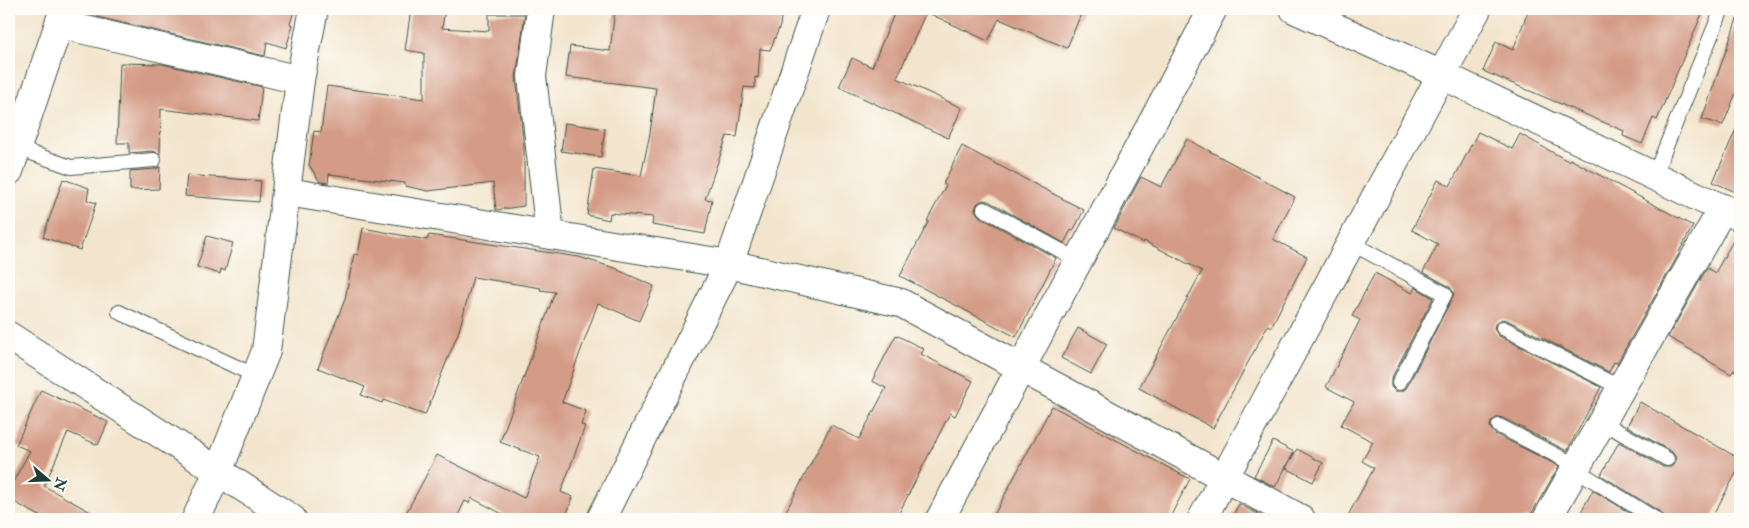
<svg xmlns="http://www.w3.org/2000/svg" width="1749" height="528" font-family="'IM FELL Double Pica',serif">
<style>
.building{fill:#d49b86}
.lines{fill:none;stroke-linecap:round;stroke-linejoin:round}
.lane-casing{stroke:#3f564b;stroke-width:16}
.street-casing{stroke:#3f564b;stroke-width:30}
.secondary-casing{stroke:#3f564b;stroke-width:30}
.lane{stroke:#fff;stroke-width:14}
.street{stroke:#fff;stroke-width:28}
.secondary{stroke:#fff;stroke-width:28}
</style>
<rect width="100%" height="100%" fill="#fdfcf7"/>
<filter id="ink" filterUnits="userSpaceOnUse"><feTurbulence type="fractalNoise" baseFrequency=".02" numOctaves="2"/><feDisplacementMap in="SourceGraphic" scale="10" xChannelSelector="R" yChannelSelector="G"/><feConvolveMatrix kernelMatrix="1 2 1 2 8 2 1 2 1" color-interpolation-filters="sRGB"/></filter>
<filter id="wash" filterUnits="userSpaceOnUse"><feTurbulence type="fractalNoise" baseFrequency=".0096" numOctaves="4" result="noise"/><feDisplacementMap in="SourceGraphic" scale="20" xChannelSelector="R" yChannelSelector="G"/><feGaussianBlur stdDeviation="1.12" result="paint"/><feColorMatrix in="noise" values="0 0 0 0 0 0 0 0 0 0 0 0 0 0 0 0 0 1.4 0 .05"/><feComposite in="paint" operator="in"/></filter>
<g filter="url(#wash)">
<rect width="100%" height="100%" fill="#f3e5cd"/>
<g id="blocks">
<g class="building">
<path d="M 94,9 L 295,9 L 290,24 L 293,25 L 286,48 L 267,42 L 265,56 L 93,16 Z"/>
<path d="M 411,9 L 445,9 L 442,28 L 489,31 L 489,14 L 525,14 L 516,78 L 524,147 L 524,206 L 496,210 L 493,183 L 428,191 L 405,186 L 405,183 L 329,174 L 328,183 L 320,182 L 309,165 L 314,131 L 321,132 L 327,86 L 424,99 L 424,53 L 405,50 Z"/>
<path d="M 615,9 L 702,9 L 736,14 L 737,9 L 782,9 L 780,26 L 770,50 L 760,49 L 758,78 L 755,77 L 755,88 L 744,87 L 737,137 L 727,136 L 705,199 L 712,200 L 705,234 L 652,225 L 653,217 L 610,213 L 609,220 L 587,215 L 594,169 L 641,176 L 650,133 L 656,88 L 566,77 L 570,46 L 610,51 Z"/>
<path d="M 896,9 L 1083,9 L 1067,48 L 999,19 L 988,41 L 926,12 L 897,78 L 962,108 L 948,138 L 839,87 L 852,58 L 872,67 Z"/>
<path d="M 1529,9 L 1704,9 L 1657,120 L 1653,118 L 1642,144 L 1623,136 L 1624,131 L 1483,71 L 1496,42 L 1513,50 Z"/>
<path d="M 1737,19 L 1740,20 L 1740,83 L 1723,125 L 1702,119 Z"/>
<path d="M 120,63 L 162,64 L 262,87 L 258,121 L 161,109 L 160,154 L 153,151 L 129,153 L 129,143 L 117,143 Z"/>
<path d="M 1740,120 L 1740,194 L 1713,182 Z"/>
<path d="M 565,123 L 605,129 L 601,157 L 561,151 Z"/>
<path d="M 1478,132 L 1512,149 L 1520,134 L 1568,161 L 1570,159 L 1693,226 L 1679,252 L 1680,252 L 1617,363 L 1614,362 L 1609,372 L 1507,320 L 1502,319 L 1495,324 L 1494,329 L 1499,336 L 1601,387 L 1567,451 L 1503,418 L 1498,417 L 1491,422 L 1490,427 L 1495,434 L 1559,466 L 1533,511 L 1531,519 L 1346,519 L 1374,468 L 1362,461 L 1373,442 L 1341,425 L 1354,402 L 1326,387 L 1360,320 L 1352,316 L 1375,273 L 1412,293 L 1415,287 L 1433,298 L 1391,379 L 1391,387 L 1395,391 L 1403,391 L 1407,387 L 1454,294 L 1450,287 L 1423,272 L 1438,244 L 1412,230 L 1438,180 L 1450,186 Z"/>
<path d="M 1187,139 L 1295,197 L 1273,239 L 1307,257 L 1271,327 L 1268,325 L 1213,428 L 1139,388 L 1202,271 L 1144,241 L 1143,243 L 1114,228 L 1141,177 L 1161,187 Z"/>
<path d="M 962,146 L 1084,210 L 1073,231 L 1071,230 L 1064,243 L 988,201 L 983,200 L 977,204 L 975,210 L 980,217 L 1056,258 L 1016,337 L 900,276 L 929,221 L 927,221 L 946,185 L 943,184 Z"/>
<path d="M 160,167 L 159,189 L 130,190 L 130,171 L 155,169 Z"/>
<path d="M 187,175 L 261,181 L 259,202 L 185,196 Z"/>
<path d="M 63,179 L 89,188 L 87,200 L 96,203 L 80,250 L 43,237 Z"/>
<path d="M 363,228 L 427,240 L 429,235 L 579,257 L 618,269 L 618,270 L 654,286 L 639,321 L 598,303 L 562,402 L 586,411 L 581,425 L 585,426 L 561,492 L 573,497 L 565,519 L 566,519 L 512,519 L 472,498 L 469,503 L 465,501 L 456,519 L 403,519 L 437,455 L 524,498 L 540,457 L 500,442 L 555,292 L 540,290 L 541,288 L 473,277 L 459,331 L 425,415 L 383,400 L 382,403 L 361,395 L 365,387 L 318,368 L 345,299 L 354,254 L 358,255 Z"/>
<path d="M 1738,232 L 1740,232 L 1740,374 L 1734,370 L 1731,374 L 1707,360 L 1707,359 L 1668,337 L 1707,268 L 1715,273 Z"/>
<path d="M 207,236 L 233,243 L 225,271 L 221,269 L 220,274 L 197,267 Z"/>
<path d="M 1078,328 L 1107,344 L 1091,374 L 1061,358 Z"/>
<path d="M 896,335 L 924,349 L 921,354 L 973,381 L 955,416 L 950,413 L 896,519 L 782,519 L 831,425 L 859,439 L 886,388 L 872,381 Z"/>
<path d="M 41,390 L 108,422 L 98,445 L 68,432 L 44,486 L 103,519 L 45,519 L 9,499 L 9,489 L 30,451 L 16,445 Z"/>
<path d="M 1640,402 L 1740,459 L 1740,466 L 1711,519 L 1664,519 L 1660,512 L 1601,475 L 1619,442 L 1663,467 L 1671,467 L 1675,463 L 1676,458 L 1672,452 L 1627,426 Z"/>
<path d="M 1052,406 L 1190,479 L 1169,519 L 992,519 Z"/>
<path d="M 1273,441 L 1294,452 L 1275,487 L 1254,476 Z"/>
<path d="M 1297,449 L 1323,463 L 1313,482 L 1286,468 Z"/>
<path d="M 1593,490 L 1639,519 L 1577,519 Z"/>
<path d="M 1239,504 L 1260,515 L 1258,519 L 1231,519 Z"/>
</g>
</g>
</g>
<g filter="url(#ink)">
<use href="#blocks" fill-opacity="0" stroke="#3f564b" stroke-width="1"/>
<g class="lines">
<defs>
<g id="lane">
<path d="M 17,148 L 71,167 L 154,160"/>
<path d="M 1654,176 L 1722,9"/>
<path d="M 984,209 L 1078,260"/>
<path d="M 1351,243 L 1445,294 L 1399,383"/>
<path d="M 119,312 L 256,376"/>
<path d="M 1503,328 L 1621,388"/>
<path d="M 1602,422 L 1667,459"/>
<path d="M 1499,426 L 1577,466"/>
<path d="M 1575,469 L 1655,519"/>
</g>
<g id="street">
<path d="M 541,9 L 532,76 L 550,235"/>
<path d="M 59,24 L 300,80"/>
<path d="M 9,171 L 64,9"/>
<path d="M 287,192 L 729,264 L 901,303 L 1301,519"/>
<path d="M 196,519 L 218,472 L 266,351 L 300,80 L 314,9"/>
<path d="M 940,519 L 1213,9"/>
<path d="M 1202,519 L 1477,9"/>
<path d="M 1547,519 L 1723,208"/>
</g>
<g id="secondary">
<path d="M 1294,9 L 1442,75 L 1740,217"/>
<path d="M 9,336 L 292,519"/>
<path d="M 601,519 L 729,264 L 816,9"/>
</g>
</defs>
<use href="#lane" class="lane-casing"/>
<use href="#street" class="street-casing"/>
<use href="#secondary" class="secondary-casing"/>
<use href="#lane" class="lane"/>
<use href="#street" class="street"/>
<use href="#secondary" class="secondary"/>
</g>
</g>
<rect width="1749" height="528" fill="none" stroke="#fdfcf7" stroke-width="30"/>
<g transform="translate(48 480) rotate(109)" stroke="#fdfcf7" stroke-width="4" paint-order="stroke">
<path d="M0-4L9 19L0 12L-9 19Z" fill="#1f3d34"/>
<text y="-8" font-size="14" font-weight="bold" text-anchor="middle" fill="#1f3d34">N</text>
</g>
</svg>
